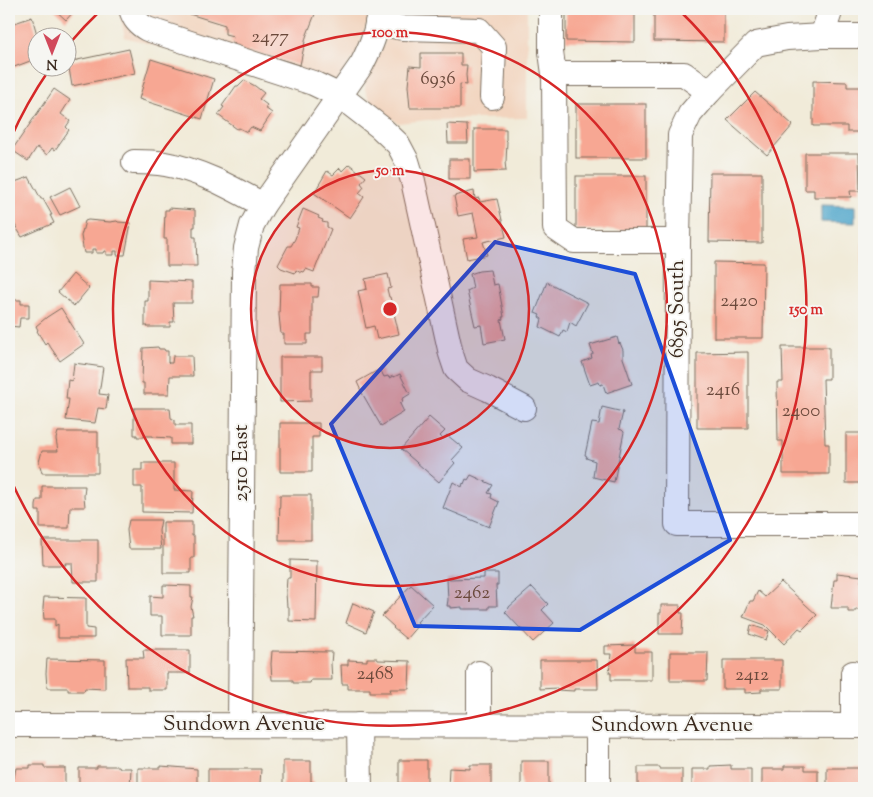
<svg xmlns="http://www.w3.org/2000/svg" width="873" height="797" font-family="'Sorts Mill Goudy',serif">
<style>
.built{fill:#f2d4be}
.water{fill:#4da5ca;stroke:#446874}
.building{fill:#f7a793}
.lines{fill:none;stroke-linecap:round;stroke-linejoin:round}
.minor-casing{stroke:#7b6e5f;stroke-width:26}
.minor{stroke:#fff;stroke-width:24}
.marked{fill:#1d4ed8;fill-opacity:0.2;stroke:#1d4ed8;stroke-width:4;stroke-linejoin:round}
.ring{fill:none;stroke:#d62828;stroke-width:2.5}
.labels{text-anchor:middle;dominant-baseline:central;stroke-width:4;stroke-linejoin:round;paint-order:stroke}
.number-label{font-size:19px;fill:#6a493b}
.street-label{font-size:21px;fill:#3b2a1e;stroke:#f6f6f2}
.centre{fill:#d62828;stroke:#f6f6f2;stroke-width:2.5}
.ring-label{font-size:15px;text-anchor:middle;font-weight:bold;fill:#d62828;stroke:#f6f6f2;stroke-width:4;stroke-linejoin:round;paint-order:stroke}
</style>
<rect width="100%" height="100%" fill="#f6f6f2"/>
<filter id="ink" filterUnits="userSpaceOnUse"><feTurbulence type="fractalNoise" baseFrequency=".02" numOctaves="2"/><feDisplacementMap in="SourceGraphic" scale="10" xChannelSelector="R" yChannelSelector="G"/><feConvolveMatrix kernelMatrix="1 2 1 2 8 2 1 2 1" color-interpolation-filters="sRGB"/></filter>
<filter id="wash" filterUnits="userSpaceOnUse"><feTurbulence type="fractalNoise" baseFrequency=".0096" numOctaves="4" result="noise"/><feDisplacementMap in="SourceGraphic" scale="20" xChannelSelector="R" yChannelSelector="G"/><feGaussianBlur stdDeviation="1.12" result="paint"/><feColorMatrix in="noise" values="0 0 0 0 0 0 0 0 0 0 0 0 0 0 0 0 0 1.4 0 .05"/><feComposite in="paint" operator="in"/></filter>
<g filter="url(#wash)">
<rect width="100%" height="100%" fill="#f1ebd9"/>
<g class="built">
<path d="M 119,9 L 368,9 L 368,21 L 355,56 L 326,95 L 125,37 Z"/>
<path d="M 389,9 L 527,9 L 527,118 L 427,120 L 398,123 L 372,104 L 365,90 L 365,80 L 384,45 L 387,32 Z"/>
</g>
<path class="water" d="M 821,205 L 855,206 L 855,223 L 821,222 Z"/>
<g id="blocks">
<g class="building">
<path d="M 54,9 L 76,9 L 66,20 Z"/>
<path d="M 173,9 L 317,9 L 306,37 L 300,65 L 249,50 L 249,54 L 232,49 L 235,43 L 232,43 L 233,36 L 225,34 L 225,25 Z"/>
<path d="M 566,9 L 635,9 L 635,42 L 566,41 Z"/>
<path d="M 654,9 L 724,9 L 724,42 L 654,41 Z"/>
<path d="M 32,17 L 38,38 L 38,58 L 9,69 L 9,25 Z"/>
<path d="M 129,49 L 135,73 L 72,86 L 68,62 Z"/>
<path d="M 421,53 L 461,53 L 461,65 L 467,65 L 466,75 L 467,85 L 460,84 L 460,108 L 410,108 L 408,86 L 410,66 L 421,67 Z"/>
<path d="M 151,59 L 214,79 L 202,119 L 139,99 Z"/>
<path d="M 244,80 L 255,86 L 264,93 L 259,99 L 267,105 L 265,108 L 272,113 L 260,131 L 251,127 L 247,132 L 239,128 L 237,129 L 218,115 L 224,107 L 222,106 L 236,86 L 238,86 Z"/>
<path d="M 813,81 L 847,82 L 847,87 L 864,87 L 864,132 L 847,132 L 847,126 L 813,126 Z"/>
<path d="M 54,89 L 70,100 L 61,114 L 70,121 L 66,127 L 69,130 L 55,150 L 52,148 L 47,155 L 37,147 L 28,161 L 12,150 Z"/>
<path d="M 755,92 L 793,125 L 767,155 L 727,120 Z"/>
<rect x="576" y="104" width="70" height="54"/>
<path d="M 447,124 L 467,125 L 468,143 L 448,143 Z"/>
<path d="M 474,129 L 506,129 L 506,140 L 507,141 L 506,162 L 505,162 L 506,171 L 474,172 Z"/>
<path d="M 805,153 L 859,153 L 860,191 L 850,191 L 851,197 L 814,197 L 814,190 L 805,190 Z"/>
<rect x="449" y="159" width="21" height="20"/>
<path d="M 349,164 L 366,177 L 361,183 L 364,187 L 359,193 L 364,197 L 350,218 L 314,193 L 327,171 L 333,175 L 340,168 L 342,171 Z"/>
<path d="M 710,173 L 762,173 L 762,243 L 709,242 Z"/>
<rect x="576" y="176" width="70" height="54"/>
<path d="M 29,177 L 41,199 L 43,199 L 52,215 L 50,215 L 54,223 L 22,237 L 9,215 L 9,184 Z"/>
<path d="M 70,187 L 80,206 L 60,215 L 50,197 Z"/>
<path d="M 474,191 L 475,199 L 479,198 L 480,202 L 497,199 L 506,237 L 483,242 L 487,255 L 467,259 L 463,239 L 478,237 L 473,213 L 458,216 L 454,196 Z"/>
<path d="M 169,208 L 195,210 L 195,227 L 193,227 L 193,237 L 196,237 L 197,266 L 167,266 L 167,239 L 164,239 L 165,210 L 169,210 Z"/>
<path d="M 303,209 L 319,216 L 318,218 L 323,220 L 322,222 L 327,223 L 327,227 L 331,229 L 314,272 L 306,269 L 304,272 L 301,271 L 301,273 L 296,270 L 295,273 L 281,268 L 278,265 L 288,246 L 291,246 L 295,239 L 299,228 L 296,227 Z"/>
<path d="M 88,220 L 110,222 L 117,221 L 118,222 L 131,223 L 125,255 L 117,255 L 117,251 L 114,251 L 114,255 L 106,255 L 106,251 L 104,251 L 103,253 L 96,253 L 96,249 L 92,249 L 92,253 L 84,253 L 81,236 L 85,221 Z"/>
<rect x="862" y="243" width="2" height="50"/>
<path d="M 714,262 L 764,263 L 763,338 L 714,338 Z"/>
<path d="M 490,270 L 493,285 L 498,284 L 504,317 L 502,317 L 503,319 L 501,320 L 505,339 L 484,343 L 481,325 L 475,326 L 467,291 L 473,288 L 470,274 L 479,271 Z"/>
<path d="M 73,274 L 89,288 L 74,306 L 58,292 Z"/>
<path d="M 388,274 L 391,288 L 387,289 L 389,297 L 390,297 L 399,334 L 377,339 L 374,326 L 366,328 L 358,291 L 367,289 L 365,279 Z"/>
<path d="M 148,280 L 192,282 L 192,303 L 173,303 L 174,322 L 170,322 L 170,327 L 147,327 L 148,326 L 145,326 L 145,301 L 148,301 Z"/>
<path d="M 547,282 L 588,303 L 576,326 L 570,322 L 567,332 L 563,330 L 560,337 L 540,327 L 542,319 L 539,317 L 540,315 L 535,313 Z"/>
<path d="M 280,284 L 312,284 L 312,287 L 319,287 L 318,297 L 312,297 L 312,334 L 307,334 L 307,344 L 284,344 L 284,334 L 281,334 L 279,315 Z"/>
<path d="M 9,300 L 21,300 L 21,304 L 29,304 L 29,318 L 20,318 L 19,327 L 9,326 Z"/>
<path d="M 61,308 L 84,344 L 60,361 L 47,342 L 45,344 L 37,331 L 38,330 L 36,326 L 47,317 Z"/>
<path d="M 617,337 L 619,344 L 620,343 L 623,350 L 623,358 L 632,384 L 606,393 L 603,384 L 600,385 L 599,382 L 590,385 L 582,362 L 592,358 L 591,355 L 593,354 L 590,345 Z"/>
<path d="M 158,347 L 159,349 L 164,349 L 165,351 L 168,351 L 168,362 L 169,363 L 172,363 L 173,356 L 192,356 L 193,376 L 170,376 L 169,394 L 144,394 L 144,383 L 142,383 L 143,348 Z"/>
<path d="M 782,347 L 829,347 L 829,379 L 823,379 L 825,444 L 829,444 L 829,474 L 783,474 L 783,441 L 778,441 L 777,382 L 783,382 Z"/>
<path d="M 748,352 L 748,428 L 697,428 L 697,353 Z"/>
<path d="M 280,357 L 322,357 L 322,370 L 311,370 L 311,401 L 280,402 Z"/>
<path d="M 74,363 L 103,367 L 99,394 L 108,395 L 106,409 L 98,408 L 95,423 L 66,420 L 69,399 L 66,399 L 68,380 L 72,381 Z"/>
<path d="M 380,369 L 384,377 L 388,376 L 389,378 L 393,376 L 394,377 L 400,374 L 410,394 L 402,399 L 403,402 L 400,404 L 404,412 L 381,426 L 362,393 L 357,382 Z"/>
<path d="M 602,407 L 623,412 L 619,429 L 622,430 L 624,432 L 614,482 L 593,477 L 595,461 L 586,458 L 587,456 L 585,455 L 592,423 L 599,424 Z"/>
<path d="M 134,408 L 170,408 L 171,418 L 175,420 L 175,425 L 191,425 L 191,444 L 171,444 L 171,438 L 153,437 L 153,436 L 144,436 L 144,437 L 137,437 L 137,435 L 134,435 Z"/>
<path d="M 429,417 L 445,431 L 440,436 L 443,439 L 447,435 L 463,448 L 452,460 L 455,463 L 439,482 L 401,449 Z"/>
<path d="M 280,423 L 319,423 L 319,437 L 312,437 L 312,472 L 280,472 Z"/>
<path d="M 58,432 L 98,432 L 98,473 L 42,473 L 39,462 L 42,451 L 58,451 L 56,439 Z"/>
<rect x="846" y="433" width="18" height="50"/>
<path d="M 142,463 L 174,463 L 174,490 L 193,491 L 192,513 L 142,512 L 142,487 L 134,487 L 134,470 L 142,470 Z"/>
<path d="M 471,475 L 493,485 L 488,493 L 492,494 L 491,498 L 499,502 L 489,527 L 443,508 L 453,482 L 462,487 L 463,483 L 464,484 L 466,479 L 468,480 Z"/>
<path d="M 42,486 L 85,486 L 84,496 L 85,507 L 70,507 L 69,528 L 40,528 L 40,511 L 36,511 L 36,506 L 37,500 L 42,500 Z"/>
<path d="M 280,495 L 311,495 L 311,540 L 279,540 Z"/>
<path d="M 129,520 L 161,520 L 159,531 L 161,549 L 129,549 L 127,530 Z"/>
<path d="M 163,522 L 192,522 L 192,536 L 194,536 L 194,558 L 191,558 L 191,573 L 163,573 Z"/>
<path d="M 42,540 L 98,540 L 98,582 L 73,582 L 72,563 L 65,563 L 66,565 L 43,565 Z"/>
<path d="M 290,560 L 317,561 L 316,622 L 289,621 L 289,607 L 287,607 L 286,593 L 287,578 L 290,578 Z"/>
<path d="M 484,573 L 498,573 L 498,585 L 496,585 L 497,606 L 489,606 L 489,609 L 462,609 L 462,607 L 450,608 L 450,606 L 447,606 L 448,600 L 447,579 L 484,578 Z"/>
<path d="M 837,573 L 862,576 L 861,582 L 864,582 L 864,610 L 855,610 L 855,612 L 848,612 L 848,608 L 831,608 L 834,580 L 837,580 Z"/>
<path d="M 781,582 L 817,615 L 802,630 L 799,628 L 784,644 L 765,625 L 743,617 L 750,601 L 753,601 L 758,591 L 765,597 Z"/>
<path d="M 163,585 L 191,586 L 191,597 L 193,597 L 191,607 L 193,616 L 191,616 L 191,635 L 162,635 L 162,616 L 150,616 L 150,596 L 163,597 Z"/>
<path d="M 411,585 L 433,605 L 417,622 L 419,624 L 406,639 L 393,628 L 394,627 L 382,616 Z"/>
<path d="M 532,587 L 548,604 L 542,610 L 554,623 L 533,642 L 505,612 L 509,608 L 509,607 Z"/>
<path d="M 44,597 L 86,598 L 86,628 L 94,629 L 94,638 L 58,638 L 58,624 L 55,626 L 55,619 L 44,619 L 43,608 Z"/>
<path d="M 353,603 L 374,612 L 366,632 L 346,623 Z"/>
<path d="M 661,605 L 680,605 L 680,613 L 683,613 L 682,634 L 659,634 L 659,613 L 661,613 Z"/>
<path d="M 751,625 L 769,631 L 766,640 L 749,634 Z"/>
<path d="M 635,645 L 635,652 L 652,652 L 652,680 L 611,680 L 611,673 L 609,673 L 611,654 L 605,654 L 605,646 Z"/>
<path d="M 143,650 L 190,650 L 190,673 L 167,673 L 167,690 L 148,690 L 148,687 L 127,687 L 126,658 L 144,658 Z"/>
<path d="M 272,651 L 332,652 L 331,664 L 332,680 L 311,680 L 310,683 L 293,683 L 293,680 L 272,680 L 271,664 Z"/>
<path d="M 670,652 L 708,652 L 707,681 L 670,681 Z"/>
<path d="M 367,658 L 377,658 L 378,660 L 410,661 L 409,689 L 390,689 L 391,692 L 370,692 L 370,689 L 348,689 L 348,684 L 342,684 L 341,665 L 348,665 L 348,660 L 367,661 Z"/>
<path d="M 47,659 L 105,660 L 105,689 L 85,688 L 84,691 L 68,691 L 68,688 L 47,688 L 46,673 Z"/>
<path d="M 540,660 L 597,660 L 598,689 L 574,689 L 574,691 L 557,690 L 557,688 L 540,689 Z"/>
<path d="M 723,660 L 782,660 L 782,689 L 761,689 L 761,692 L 745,693 L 745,689 L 723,689 Z"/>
<path d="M 399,760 L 427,760 L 427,788 L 396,788 L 395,784 L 399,784 Z"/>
<path d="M 283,761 L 311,761 L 311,782 L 313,782 L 313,788 L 283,788 Z"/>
<rect x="521" y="761" width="28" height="27"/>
<path d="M 30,765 L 44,765 L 44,768 L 65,768 L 65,788 L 15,788 L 15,785 L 9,785 L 9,779 L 14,778 L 16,768 L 30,768 Z"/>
<path d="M 470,765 L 491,765 L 491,788 L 448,788 L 449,768 L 470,769 Z"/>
<path d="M 731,765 L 731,769 L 751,769 L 751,788 L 692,788 L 692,769 L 710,769 L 710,766 Z"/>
<path d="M 97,766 L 119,766 L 120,768 L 131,768 L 130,788 L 79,788 L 79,768 L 97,768 Z"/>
<path d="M 161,766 L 197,769 L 197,788 L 138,788 L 138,768 L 161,768 Z"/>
<path d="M 784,766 L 805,766 L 805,770 L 818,770 L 818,788 L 762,788 L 762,769 L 784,769 Z"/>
<path d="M 638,767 L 660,767 L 660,769 L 682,769 L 682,788 L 638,788 Z"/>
<rect x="827" y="768" width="37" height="20"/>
<path d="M 208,769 L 261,769 L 260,783 L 261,788 L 208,788 Z"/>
</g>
</g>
</g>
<g filter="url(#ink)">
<use href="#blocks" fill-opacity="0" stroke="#7b6e5f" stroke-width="1"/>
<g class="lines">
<defs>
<g id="minor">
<path d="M 131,9 C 134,19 138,24 147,29 L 313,83 L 340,96 L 380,127 L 398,144 L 407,161 L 413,181 L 451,354 L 456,369 L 468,380 L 488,389 L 524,408"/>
<path d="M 551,9 L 551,52 L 554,74"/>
<path d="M 377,23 L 403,28 L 479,30 L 494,47 L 492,97"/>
<path d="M 822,36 L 831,9"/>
<path d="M 864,36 L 822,36 L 787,38 L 756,44 L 709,92 L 690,114 L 680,135 L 678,241 L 677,524 L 864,524"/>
<path d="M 134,162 C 144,162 155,162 165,164 C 200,170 232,188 263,205"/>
<path d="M 678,241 L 574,241 L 555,228 L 554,74 L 684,74 L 709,92"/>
<path d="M 479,673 L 479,725"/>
<path d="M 853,673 L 853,726"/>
<path d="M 9,725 L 864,726"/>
<path d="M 240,725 L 244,272 L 246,248 L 252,225 L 263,205 L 362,64 C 372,44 377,32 379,9"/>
<path d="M 359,725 L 360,788"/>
<path d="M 598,726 L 598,788"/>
</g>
</defs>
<use href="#minor" class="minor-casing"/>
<use href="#minor" class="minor"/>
</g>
</g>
<path class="marked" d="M 495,242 L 635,274 L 730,540 L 580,630 L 415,626 L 331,424 Z"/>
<circle cx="390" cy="309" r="139" fill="#d62828" fill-opacity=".12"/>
<g class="ring">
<circle cx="390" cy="309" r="139"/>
<circle cx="390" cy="309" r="277"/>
<path d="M10 140A416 416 0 0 1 49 70M69 44A416 416 0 0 1 101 10M679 10A416 416 0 1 1 10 478"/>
</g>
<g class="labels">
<g class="number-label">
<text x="270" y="37">2477</text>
<text x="438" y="79">6936</text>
<text x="739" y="301">2420</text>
<text x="723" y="390">2416</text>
<text x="801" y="411">2400</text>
<text x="472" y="593">2462</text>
<text x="375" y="674">2468</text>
<text x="752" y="675">2412</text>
</g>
<g class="street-label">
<text transform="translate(678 309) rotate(-90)">6895 South</text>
<text transform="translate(242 463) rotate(-90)">2510 East</text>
<text x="244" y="725">Sundown Avenue</text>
<text x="672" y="726">Sundown Avenue</text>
</g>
</g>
<circle cx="390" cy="309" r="8" class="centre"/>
<g class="ring-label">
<text x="390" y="37">100 m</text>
<text x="390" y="175">50 m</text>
<text x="806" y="314">150 m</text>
</g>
<rect width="873" height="797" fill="none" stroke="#f6f6f2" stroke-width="30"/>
<g transform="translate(52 52) rotate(180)"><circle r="24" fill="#f6f6f2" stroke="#aba49d"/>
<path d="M0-4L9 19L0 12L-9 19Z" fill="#d1495b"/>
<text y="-8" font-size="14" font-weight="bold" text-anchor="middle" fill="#3b2a1e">N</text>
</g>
</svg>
